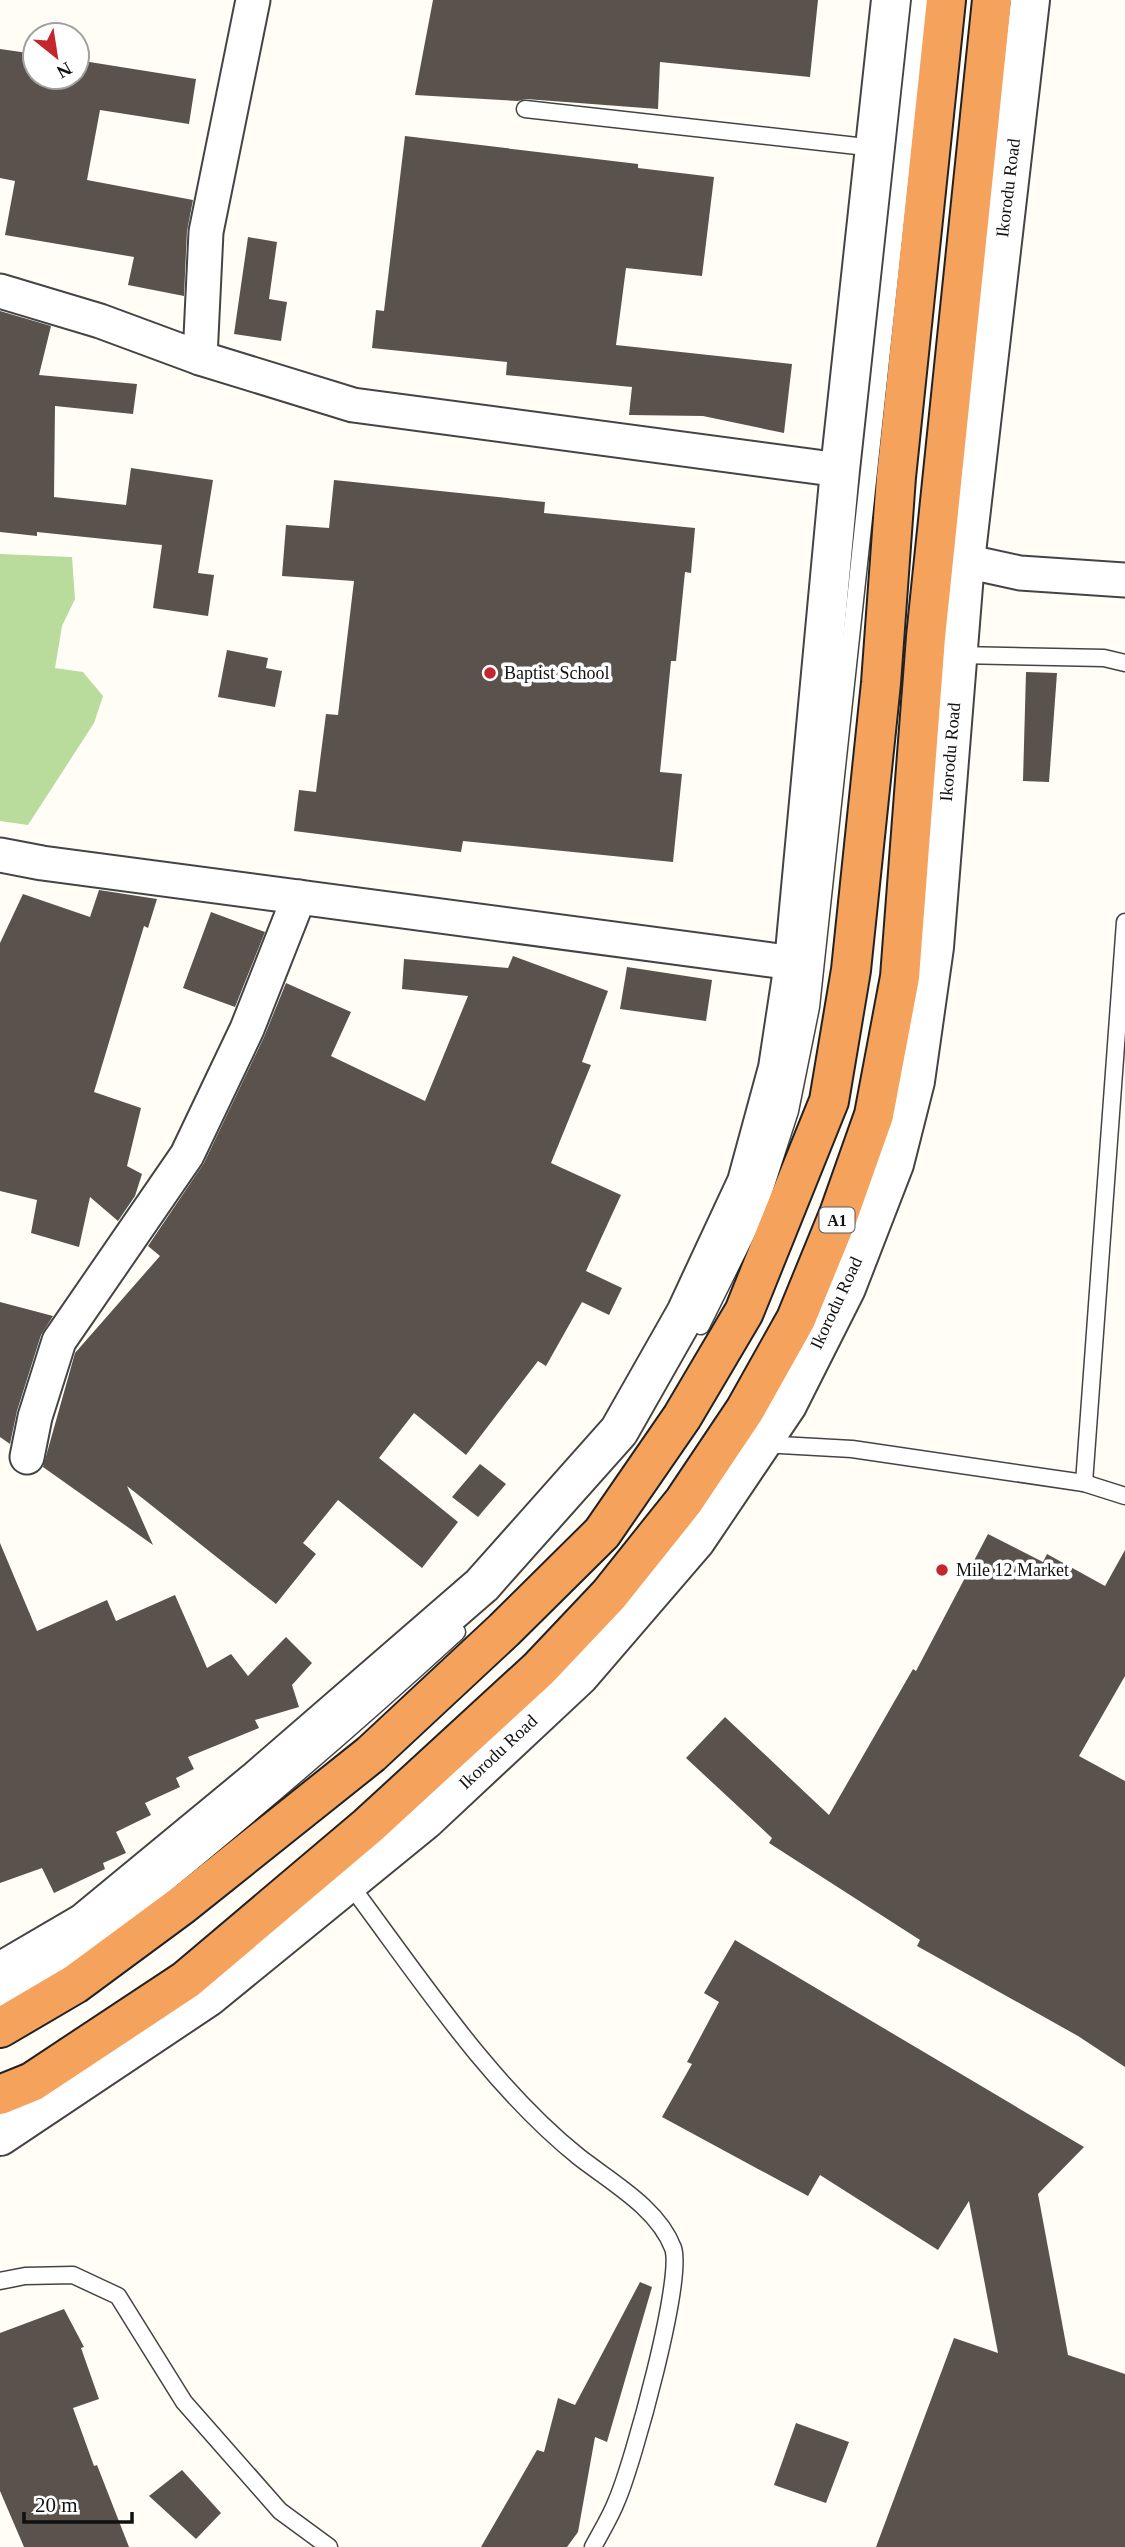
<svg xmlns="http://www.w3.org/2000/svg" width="1125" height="2547" font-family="'Times New Roman',serif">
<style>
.forest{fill:#b9dc9c}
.building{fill:#5a524d}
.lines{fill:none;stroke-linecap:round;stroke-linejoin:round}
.service-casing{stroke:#444;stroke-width:19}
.minor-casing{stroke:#444;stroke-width:37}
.tertiary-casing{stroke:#444;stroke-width:42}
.motorway-casing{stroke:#222;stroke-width:42}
.service{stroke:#fff;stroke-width:16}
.minor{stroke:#fff;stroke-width:33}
.tertiary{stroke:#fff;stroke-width:38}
.motorway{stroke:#f5a25d;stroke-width:38}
.poi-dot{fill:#c4262e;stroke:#fff;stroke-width:2.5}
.labels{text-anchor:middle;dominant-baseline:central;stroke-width:7;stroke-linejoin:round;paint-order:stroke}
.shield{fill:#fff;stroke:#585858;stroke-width:2}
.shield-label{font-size:16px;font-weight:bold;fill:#111}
.street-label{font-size:18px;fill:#111;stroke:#fff}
.poi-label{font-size:18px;fill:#111;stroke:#fff;text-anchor:start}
</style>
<rect width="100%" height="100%" fill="#fffdf5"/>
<path class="forest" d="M 0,554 L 72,557 L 75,599 L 62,626 L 55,668 L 83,672 L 103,696 L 94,723 L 28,825 L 0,821 Z"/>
<g class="building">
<path d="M 433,0 L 818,0 L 810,77 L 660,62 L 658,109 L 526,99 L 518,101 L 415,95 Z"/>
<path d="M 0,49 L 35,54 L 35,77 L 77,77 L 77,60 L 196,79 L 189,124 L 100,110 L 87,180 L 193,200 L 187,231 L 184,296 L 128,285 L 134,257 L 5,235 L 15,181 L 0,178 Z"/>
<path d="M 405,136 L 638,164 L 638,168 L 714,177 L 702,276 L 626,268 L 616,345 L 792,364 L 784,433 L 703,416 L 629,415 L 632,387 L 506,375 L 507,362 L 372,348 L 376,310 L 384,311 Z"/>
<path d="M 248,237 L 277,242 L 269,299 L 287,302 L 281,341 L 234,334 Z"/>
<path d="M 0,311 L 51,326 L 39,375 L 137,384 L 133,414 L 55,406 L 54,497 L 126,505 L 131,468 L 213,480 L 198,573 L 214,575 L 208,616 L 153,608 L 162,545 L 37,532 L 37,536 L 0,532 Z"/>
<path d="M 334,480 L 545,502 L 544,513 L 695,528 L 691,573 L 685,572 L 676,661 L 671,661 L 660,772 L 682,774 L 673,862 L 463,841 L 461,852 L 294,831 L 299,790 L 316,792 L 326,714 L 338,715 L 354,581 L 282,576 L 286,525 L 329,528 Z"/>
<path d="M 227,650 L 268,658 L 266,668 L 282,671 L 275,707 L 218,697 Z"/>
<path d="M 1026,672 L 1057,673 L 1049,782 L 1023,781 Z"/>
<path d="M 99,890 L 157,899 L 148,928 L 144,926 L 94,1092 L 141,1108 L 127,1166 L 142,1174 L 135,1196 L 118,1221 L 90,1197 L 79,1247 L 31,1233 L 37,1200 L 0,1191 L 0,943 L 23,894 L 90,917 Z"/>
<path d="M 211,912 L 265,932 L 235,1007 L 183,988 Z"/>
<path d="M 513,956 L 608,991 L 582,1062 L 591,1065 L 551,1163 L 621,1195 L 586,1271 L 622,1288 L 609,1315 L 582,1302 L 546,1366 L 538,1361 L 466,1455 L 414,1413 L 379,1458 L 458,1522 L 422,1568 L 338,1500 L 303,1543 L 316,1554 L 276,1604 L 127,1486 L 153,1545 L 43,1467 L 75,1353 L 160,1256 L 148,1246 L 204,1163 L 264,1037 L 286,983 L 351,1012 L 331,1056 L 425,1101 L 468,996 L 402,989 L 404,959 L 508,968 Z"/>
<path d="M 627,967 L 712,980 L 706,1021 L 620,1009 Z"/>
<path d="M 0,1302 L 53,1316 L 41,1335 L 17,1411 L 10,1444 L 0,1437 Z"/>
<path d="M 480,1464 L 506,1484 L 478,1517 L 452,1497 Z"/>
<path d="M 988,1534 L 1043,1562 L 1047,1554 L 1105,1586 L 1125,1550 L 1125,1676 L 1079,1756 L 1125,1781 L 1125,2067 L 1078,2036 L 917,1946 L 920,1940 L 769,1843 L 772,1838 L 686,1758 L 725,1717 L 829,1815 L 913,1669 L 916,1671 Z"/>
<path d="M 0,1543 L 37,1631 L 107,1600 L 116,1621 L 175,1595 L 207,1668 L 231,1654 L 248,1676 L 286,1637 L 312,1663 L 292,1685 L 299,1707 L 255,1720 L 259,1728 L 188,1757 L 194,1769 L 176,1778 L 180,1787 L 145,1803 L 151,1815 L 116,1832 L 126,1853 L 103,1863 L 105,1869 L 54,1893 L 42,1868 L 0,1883 Z"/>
<path d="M 735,1940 L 1084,2147 L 1038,2194 L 1068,2355 L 1125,2374 L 1125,2547 L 876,2547 L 954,2338 L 998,2353 L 969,2201 L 938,2250 L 820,2175 L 808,2196 L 662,2117 L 692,2064 L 687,2062 L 719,2002 L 704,1993 Z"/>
<path d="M 640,2282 L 652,2287 L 607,2442 L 595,2437 L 578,2532 L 567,2547 L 481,2547 L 537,2450 L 544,2452 L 558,2398 L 575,2405 Z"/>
<path d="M 64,2309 L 84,2347 L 81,2348 L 99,2399 L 73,2408 L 94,2466 L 97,2465 L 129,2547 L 24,2547 L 0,2491 L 0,2333 Z"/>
<path d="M 796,2423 L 849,2442 L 826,2503 L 774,2485 Z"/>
<path d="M 182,2470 L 221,2513 L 196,2539 L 149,2496 Z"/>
</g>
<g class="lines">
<defs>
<g id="service">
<path d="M 525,109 L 875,148"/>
<path d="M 958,655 L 1104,658 L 1125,663"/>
<path d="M 701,1326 L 757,1213 L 790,1111 L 811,1007 L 920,0"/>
<path d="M 762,1444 L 852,1449 L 1084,1483 L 1125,1496"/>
<path d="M 1084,1483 L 1125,922"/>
<path d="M 348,1882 C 418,1975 488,2084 579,2157 C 611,2182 658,2208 673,2248 C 684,2279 633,2463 617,2500 C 611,2516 601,2532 593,2547"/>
<path d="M 0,1999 C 69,1965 144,1902 203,1853 C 290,1781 374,1708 457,1632"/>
<path d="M 0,2281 L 25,2276 L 73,2275 L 118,2296 L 184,2402 L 280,2511 L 329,2547"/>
</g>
<g id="minor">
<path d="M 0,291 L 100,321 L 200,358 L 353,405 L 840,470"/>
<path d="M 200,358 L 206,232 L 253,0"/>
<path d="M 965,561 L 1020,573 L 1125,580"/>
<path d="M 0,855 L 42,863 L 794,963"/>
<path d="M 27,1457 L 35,1417 L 59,1341 L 187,1155 L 247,1029 L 299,897"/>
</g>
<g id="tertiary">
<path d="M 0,1972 L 84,1923 L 256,1781 L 482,1585 L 619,1431 L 686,1313 L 747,1182 L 778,1068 L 794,963 L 840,470 L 891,0"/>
<path d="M 0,2136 L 208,1997 L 425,1820 L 579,1676 L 696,1540 L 787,1405 L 846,1288 L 894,1164 L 915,1081 L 934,947 L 965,561 L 1030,0"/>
</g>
<g id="motorway">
<path d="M 0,2028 L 75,1984 L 182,1905 L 371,1754 L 504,1630 L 602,1533 L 682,1417 L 744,1312 L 829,1101 L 851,970 L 881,683 L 896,477 L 946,0"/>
<path d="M 0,2095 L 32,2082 L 186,1980 L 368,1826 L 539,1669 L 609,1595 L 684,1501 L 745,1410 L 796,1319 L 839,1214 L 874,1115 L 900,977 L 926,637 L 992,0"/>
</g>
</defs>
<use href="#service" class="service-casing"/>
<use href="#minor" class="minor-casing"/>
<use href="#tertiary" class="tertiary-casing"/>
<use href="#motorway" class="motorway-casing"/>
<use href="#service" class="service"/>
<use href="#minor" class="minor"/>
<use href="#tertiary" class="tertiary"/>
<use href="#motorway" class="motorway"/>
</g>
<g class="poi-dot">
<circle cx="490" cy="673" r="7"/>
<circle cx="942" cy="1570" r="7"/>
</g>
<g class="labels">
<rect class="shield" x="819.5" y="1207.5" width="35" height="25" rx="5"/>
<g class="shield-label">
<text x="837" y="1220">A1</text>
</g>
<g class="street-label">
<text transform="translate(1008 188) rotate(-83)">Ikorodu Road</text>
<text transform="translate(950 752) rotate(-85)">Ikorodu Road</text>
<text transform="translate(836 1303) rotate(-65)">Ikorodu Road</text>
<text transform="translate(498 1752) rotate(-43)">Ikorodu Road</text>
</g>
<g class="poi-label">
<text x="504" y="673">Baptist School</text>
<text x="956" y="1570">Mile 12 Market</text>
</g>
</g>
<g transform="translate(56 56) rotate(150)"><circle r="33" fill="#ffffff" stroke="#a0a0a0" stroke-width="2"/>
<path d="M0-5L12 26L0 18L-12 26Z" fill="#c4262e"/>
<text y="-10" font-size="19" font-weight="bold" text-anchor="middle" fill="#111111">N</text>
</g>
<path d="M24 2512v10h108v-10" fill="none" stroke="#111111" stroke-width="3.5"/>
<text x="35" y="2512" font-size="21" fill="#111111" stroke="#ffffff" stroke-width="5" paint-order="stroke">20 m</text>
</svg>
